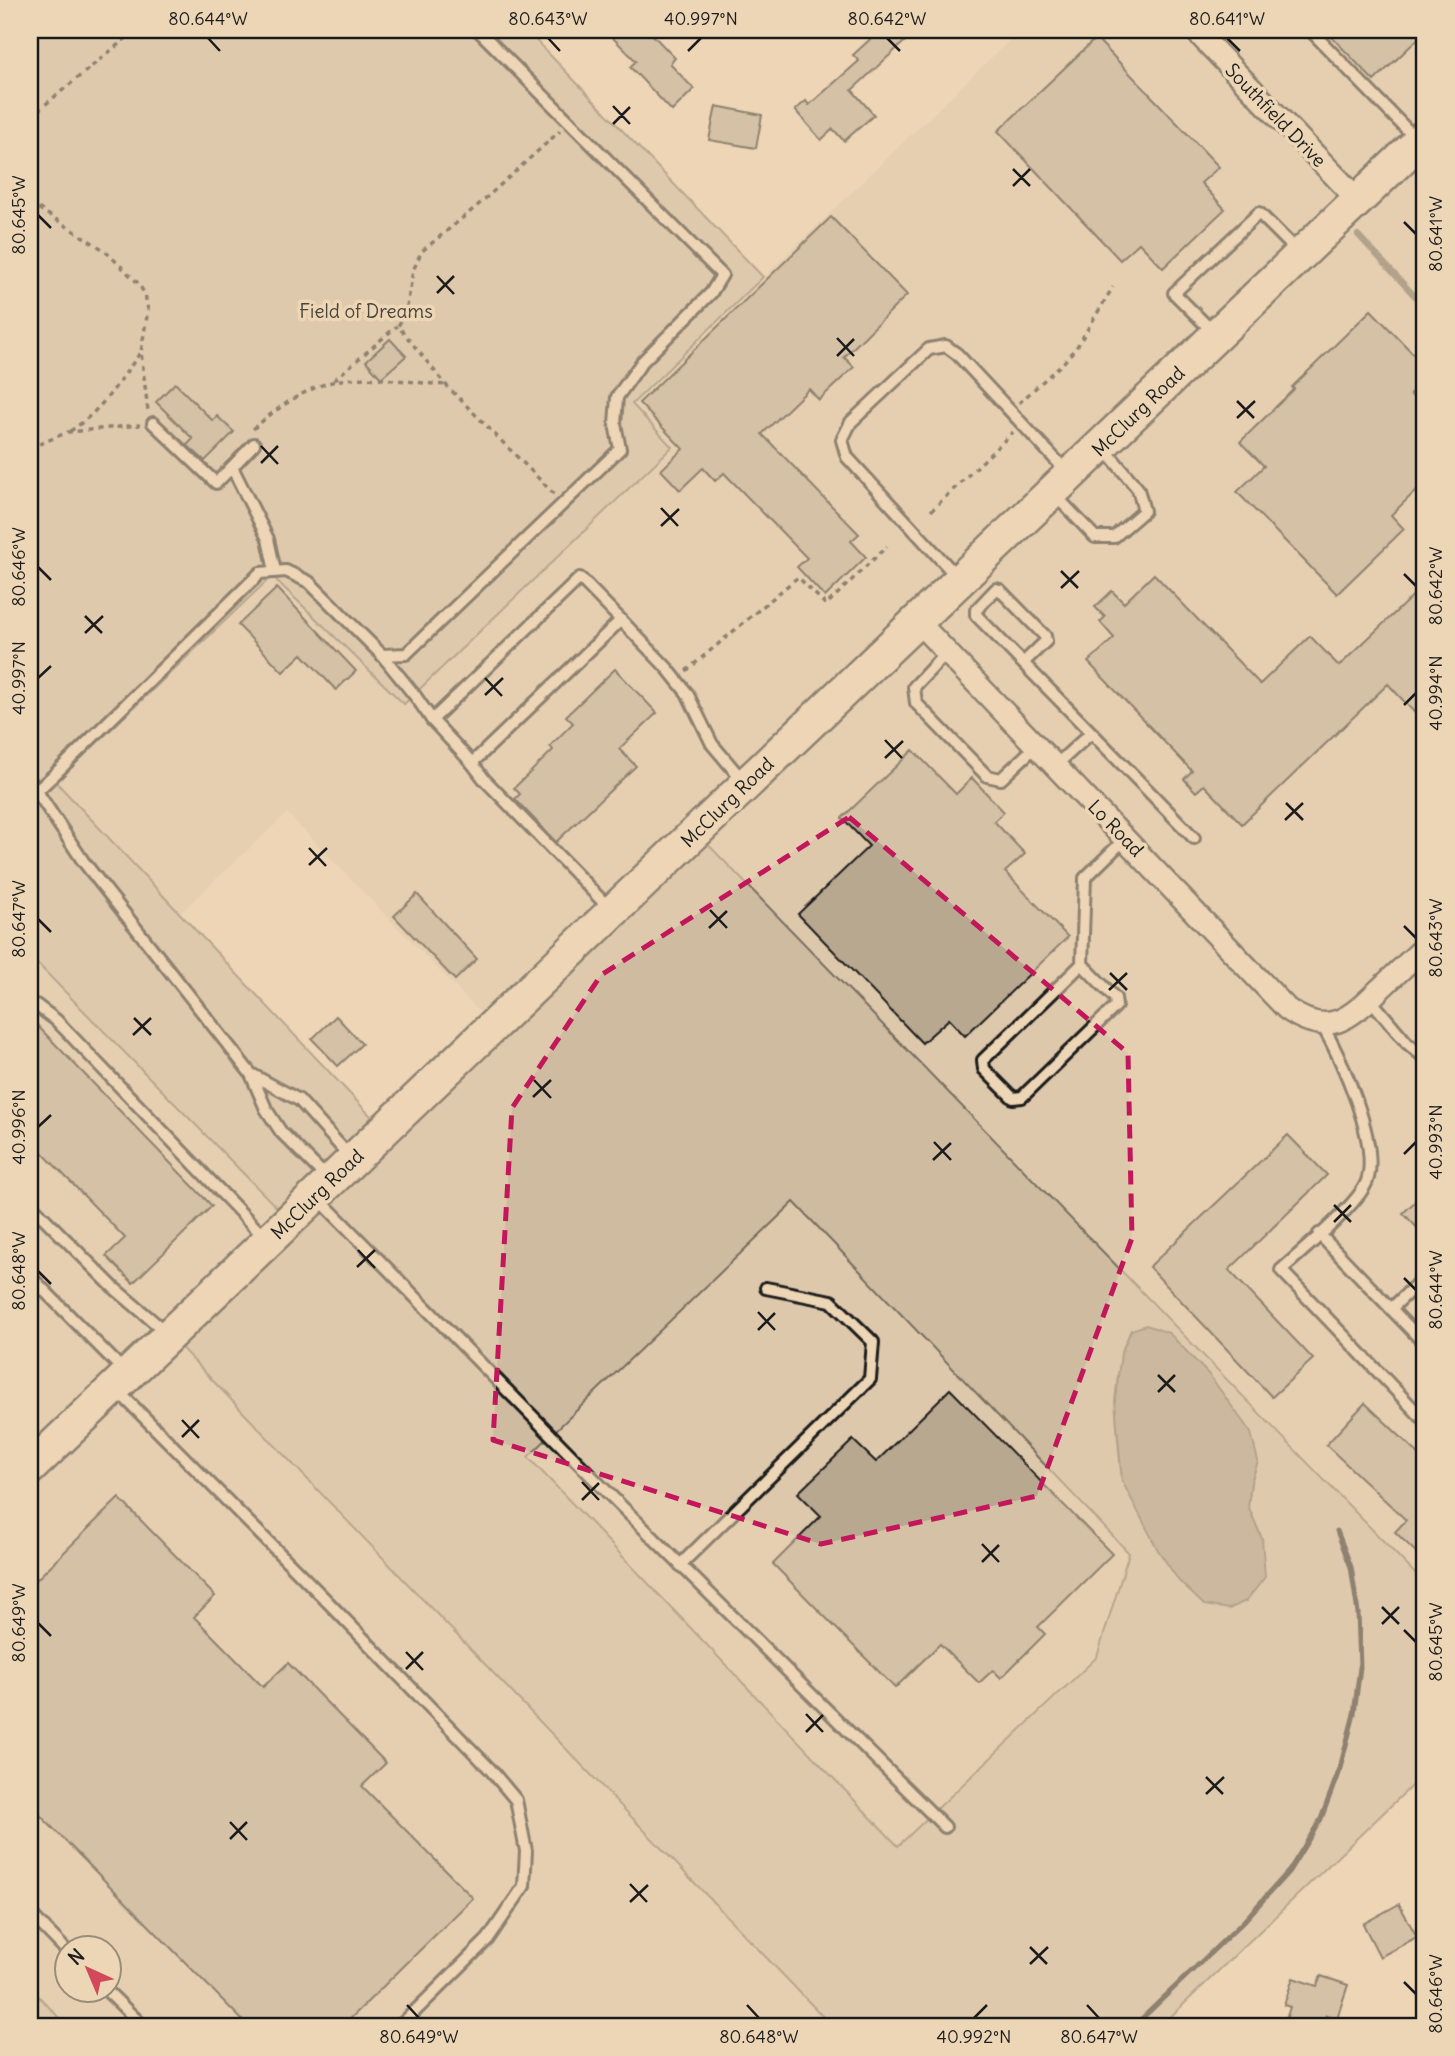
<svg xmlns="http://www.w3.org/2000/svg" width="1455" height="2056" font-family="Delius,sans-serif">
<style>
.built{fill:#ddc8ab;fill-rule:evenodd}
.green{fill:#cfbba0;stroke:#766c5e;stroke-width:2;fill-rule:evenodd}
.water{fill:#a59682;stroke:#6e6559;stroke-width:2}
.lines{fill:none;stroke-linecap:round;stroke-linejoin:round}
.stream{stroke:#6e6559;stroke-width:6}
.building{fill:#b9a890;stroke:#1c1c1c;stroke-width:2}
.lane-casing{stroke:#1c1c1c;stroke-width:16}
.street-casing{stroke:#1c1c1c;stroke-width:26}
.secondary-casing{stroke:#1c1c1c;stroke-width:37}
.path{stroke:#1c1c1c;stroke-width:3.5;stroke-dasharray:5 5;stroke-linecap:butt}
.lane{stroke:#edd6b6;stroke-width:10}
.street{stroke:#edd6b6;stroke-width:21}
.secondary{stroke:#edd6b6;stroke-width:32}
.rail{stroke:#1c1c1c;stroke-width:5}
.marked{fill:none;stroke:#c2185b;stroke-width:5;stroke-dasharray:14 9;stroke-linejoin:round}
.ticks{fill:none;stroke:#1c1c1c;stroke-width:2.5}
.labels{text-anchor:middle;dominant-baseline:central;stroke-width:7;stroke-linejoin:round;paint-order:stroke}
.street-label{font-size:19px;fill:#1c1c1c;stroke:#edd6b6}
.park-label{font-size:19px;fill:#49443d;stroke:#edd6b6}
.neatline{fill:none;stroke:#1c1c1c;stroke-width:2.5}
.ticks-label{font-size:18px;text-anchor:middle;fill:#1c1c1c}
</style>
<rect width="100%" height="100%" fill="#edd6b6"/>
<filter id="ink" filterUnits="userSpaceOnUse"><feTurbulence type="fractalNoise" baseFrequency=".0143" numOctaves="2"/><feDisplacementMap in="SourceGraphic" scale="14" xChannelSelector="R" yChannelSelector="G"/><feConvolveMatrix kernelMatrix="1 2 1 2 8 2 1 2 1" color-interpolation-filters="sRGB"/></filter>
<g filter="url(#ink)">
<g class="built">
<path d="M 1020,30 L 1425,30 L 1425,1584 L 696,832 L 493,1026 L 287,813 L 180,913 L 56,781 L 272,576 L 404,703 L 672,447 L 632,404 Z"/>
<path d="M 31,955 L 289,1220 L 170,1335 L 832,2026 L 30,2026 ZM 66,1948 L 108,1948 L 108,1990 L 66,1990 Z"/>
<path d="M 794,1202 L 1129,1553 L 1097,1657 L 898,1846 L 527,1457 Z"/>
</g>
<g class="green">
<path d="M 30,30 L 526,30 L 763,277 L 632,404 L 672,447 L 404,704 L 272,576 L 56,782 L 384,1130 L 696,832 L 1425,1584 L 1425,1773 L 1161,2026 L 832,2026 L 169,1335 L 289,1220 L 30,956 ZM 794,1202 L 1129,1553 L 1097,1657 L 898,1846 L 528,1457 ZM 1131,1330 L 1258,1461 L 1251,1482 L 1248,1506 L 1262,1539 L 1122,1481 C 1117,1427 1108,1382 1131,1330 Z"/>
<path d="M 30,1987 L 64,2023 L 61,2026 L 30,2026 Z"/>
</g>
<path class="water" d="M 1146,1325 L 1169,1333 L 1210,1376 L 1251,1433 L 1258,1461 L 1251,1482 L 1248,1506 L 1262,1539 L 1265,1577 L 1246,1601 L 1229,1609 L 1204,1605 L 1179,1581 L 1158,1550 L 1122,1481 L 1115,1401 L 1121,1353 L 1131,1330 Z"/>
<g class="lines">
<path class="stream" d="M 1358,235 L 1425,307"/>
</g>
<g class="building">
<path d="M 605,30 L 648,30 L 675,58 L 670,64 L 694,89 L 672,111 L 630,67 L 636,61 Z"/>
<path d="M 880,30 L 917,30 L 852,90 L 874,115 L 844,141 L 833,129 L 821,140 L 795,110 L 806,101 L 809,105 L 859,61 L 853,55 Z"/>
<path d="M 1325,30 L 1425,30 L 1425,32 L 1374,81 Z"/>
<path d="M 1096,38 L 1219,167 L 1201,183 L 1225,209 L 1163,268 L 1139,243 L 1120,260 L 998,131 Z"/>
<path d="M 716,106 L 762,115 L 756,148 L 709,140 Z"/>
<path d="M 831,217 L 907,295 L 844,357 L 854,367 L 819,400 L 809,389 L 762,434 L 859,534 L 851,541 L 866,557 L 825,597 L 797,567 L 807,558 L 724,473 L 715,481 L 703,468 L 680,490 L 661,470 L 683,449 L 639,403 Z"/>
<path d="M 1371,310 L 1425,366 L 1425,379 L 1410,394 L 1425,410 L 1425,482 L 1391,515 L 1404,529 L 1337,594 L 1237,492 L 1264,466 L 1240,442 L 1294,389 L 1292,387 Z"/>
<path d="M 390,339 L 406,356 L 381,378 L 366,361 Z"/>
<path d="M 175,383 L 213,421 L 217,416 L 234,432 L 205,461 L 187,445 L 193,439 L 156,402 Z"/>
<path d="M 1154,574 L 1260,684 L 1310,636 L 1339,666 L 1425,584 L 1425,724 L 1388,684 L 1242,824 L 1204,785 L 1196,792 L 1184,779 L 1192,771 L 1088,662 L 1114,638 L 1100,622 L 1105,617 L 1095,607 L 1112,591 L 1124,603 Z"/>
<path d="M 277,588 L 356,671 L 336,690 L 302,654 L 283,672 L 238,625 Z"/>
<path d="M 615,669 L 657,713 L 619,749 L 636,766 L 556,842 L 515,799 L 520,794 L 514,788 L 553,750 L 550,746 L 573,723 L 566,716 Z"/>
<path d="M 913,750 L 956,794 L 972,778 L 1004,812 L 994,821 L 1025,854 L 1005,872 L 1068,937 L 965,1036 L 949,1019 L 922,1043 L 798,914 L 869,846 L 842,818 Z"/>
<path d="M 417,894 L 477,959 L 455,980 L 394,916 Z"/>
<path d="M 336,1016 L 362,1044 L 338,1066 L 312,1039 Z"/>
<path d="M 30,1018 L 212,1206 L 133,1283 L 106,1256 L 125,1238 L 30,1140 Z"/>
<path d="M 1288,1135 L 1327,1175 L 1229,1270 L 1313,1359 L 1272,1397 L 1149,1267 Z"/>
<path d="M 1425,1192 L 1425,1236 L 1403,1213 Z"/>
<path d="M 950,1389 L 1112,1554 L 1038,1627 L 1045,1634 L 1001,1678 L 993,1670 L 979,1683 L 940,1644 L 895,1688 L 773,1564 L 821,1516 L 798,1493 L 853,1440 L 876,1462 Z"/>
<path d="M 1365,1403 L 1425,1460 L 1425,1561 L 1395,1532 L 1406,1520 L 1326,1445 Z"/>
<path d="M 119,1498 L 215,1596 L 194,1617 L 263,1687 L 288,1663 L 386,1763 L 362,1786 L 473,1898 L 343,2026 L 248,2026 L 30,1805 L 30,1618 L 37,1611 L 30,1603 L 30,1586 Z"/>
<path d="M 1399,1904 L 1417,1937 L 1380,1957 L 1363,1924 Z"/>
<path d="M 1321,1976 L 1348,1985 L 1337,2018 L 1326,2015 L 1322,2026 L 1284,2026 L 1290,2007 L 1284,2005 L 1293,1978 L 1317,1986 Z"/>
</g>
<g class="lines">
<defs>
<g id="lane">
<path d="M 1310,30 L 1418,141"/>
<path d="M 1214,333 L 1174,293 L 1259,213 L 1299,253"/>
<path d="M 153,423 L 216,483 L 232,467"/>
<path d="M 254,444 L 232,467 L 268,539 L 275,571"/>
<path d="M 1055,495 L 1095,537 L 1114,537 L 1144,511 L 1138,489 L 1103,447"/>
<path d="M 959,579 L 847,457 L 842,440 L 851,422 L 929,349 L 946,346 L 957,354 L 1069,474"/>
<path d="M 947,652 L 914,687 L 916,703 L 987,776 L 1001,779 L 1037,745"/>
<path d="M 382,655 L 416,697 L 432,720"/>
<path d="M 1023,663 L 1046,641 L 1045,636 L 1000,590 L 996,589 L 976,610 L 976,615 C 1048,689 1122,763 1194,838"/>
<path d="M 472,763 L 432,720 L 580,578 L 621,620"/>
<path d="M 1056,765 L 1091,733"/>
<path d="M 30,781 L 83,861 L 251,1074 L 266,1109 L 281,1132 L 329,1180"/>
<path d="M 30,797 L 54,775 L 260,573 L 286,571 L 309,582 L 382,655 L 406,654 L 620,449 L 615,424 L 617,397 L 642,362 L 711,293 L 722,275 L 478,30"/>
<path d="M 610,909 L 484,779 L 472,763 L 621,620 L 667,668 L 687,693 L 712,744 L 744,782"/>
<path d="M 1082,964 L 1115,998 L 1116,1006 L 1022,1097 L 1013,1098 L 984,1069 L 983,1060 L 1082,964 L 1085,878 L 1126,838"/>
<path d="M 1370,999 L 1407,1043 L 1425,1058"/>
<path d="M 30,1005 L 36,1005 L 56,1020 L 266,1239"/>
<path d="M 1321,1023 C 1341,1058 1380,1143 1367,1181 C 1359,1204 1301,1252 1281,1270 L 1425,1421"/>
<path d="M 251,1074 L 299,1100 L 352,1159"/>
<path d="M 317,1197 L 602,1487 L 945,1827"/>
<path d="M 30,1204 L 113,1287 L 168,1334"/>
<path d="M 1319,1234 L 1425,1344"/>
<path d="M 30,1276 L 126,1373"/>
<path d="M 1391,1309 L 1425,1276"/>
<path d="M 116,1389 L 322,1596 L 490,1769 L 516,1800 L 526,1851 L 524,1886 L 488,1939 L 400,2026"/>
<path d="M 680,1565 L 870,1379 L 873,1342 L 831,1301 L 766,1288"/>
<path d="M 30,1913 L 66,1950"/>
<path d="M 106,1990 L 143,2026"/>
</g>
<g id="street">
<path d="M 1195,30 L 1358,200"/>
<path d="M 918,622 L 1287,1009 C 1329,1039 1350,1018 1381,988 C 1396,974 1411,960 1425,947"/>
</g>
<path id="secondary" d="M 30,1468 L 1425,136"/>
</defs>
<use href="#lane" class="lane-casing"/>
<use href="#street" class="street-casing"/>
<use href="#secondary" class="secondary-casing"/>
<g class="path">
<path d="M 30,117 L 136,30"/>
<path d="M 30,203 L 104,250 L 137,282 L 145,294 L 148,310 L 141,352 L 148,411"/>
<path d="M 334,380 L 397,326"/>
<path d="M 1019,403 L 1064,362 L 1078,345 L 1113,287"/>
<path d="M 253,429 C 276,409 302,390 332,382 C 362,373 414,383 446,385"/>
<path d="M 70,431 C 102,411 119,381 141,352"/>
<path d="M 30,448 L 68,432 L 140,425"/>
<path d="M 554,494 L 446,385 L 398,326 L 406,312 L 413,271 L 421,252 L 476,207 L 560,131"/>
<path d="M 931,511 L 1013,432"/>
<path d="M 686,671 L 798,577 L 826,605 L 887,546"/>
</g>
<use href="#lane" class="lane"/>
<use href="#street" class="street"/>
<use href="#secondary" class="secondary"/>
<path class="rail" d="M 1134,2026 L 1243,1922 L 1289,1871 L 1321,1819 L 1340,1768 L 1354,1714 L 1360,1667 L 1358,1613 L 1351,1567 L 1337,1531"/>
</g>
</g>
<path d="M0 0H1455V2056H0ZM 849,817 L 1128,1053 L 1132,1238 L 1037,1496 L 821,1544 L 493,1440 L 512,1108 L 601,975 Z" fill="#edd6b6" fill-opacity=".55" fill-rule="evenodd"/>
<path class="marked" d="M 849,817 L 1128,1053 L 1132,1238 L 1037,1496 L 821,1544 L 493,1440 L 512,1108 L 601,975 Z"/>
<path class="ticks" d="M 208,38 L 220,51M 548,38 L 560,51M 887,38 L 900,51M 1227,38 L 1240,51M 688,51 L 701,38M 613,106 L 630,124M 613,124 L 630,107M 1013,169 L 1030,186M 1013,186 L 1030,169M 38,215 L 51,228M 1404,222 L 1416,234M 437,276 L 454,294M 437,293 L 454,276M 837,338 L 854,356M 837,356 L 854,339M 1237,401 L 1254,418M 1237,418 L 1255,401M 261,446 L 278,464M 261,463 L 278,446M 661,508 L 678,526M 661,526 L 679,509M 38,567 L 51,580M 1061,571 L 1078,588M 1404,574 L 1416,586M 1061,588 L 1079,571M 85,616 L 102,633M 85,633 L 103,616M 38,678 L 51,666M 485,678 L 502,696M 485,695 L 503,678M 1404,705 L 1416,693M 885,740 L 902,758M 885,758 L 903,741M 1286,803 L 1303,820M 1285,820 L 1303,803M 309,848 L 326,866M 309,865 L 327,848M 710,910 L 727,928M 38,919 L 51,932M 1404,926 L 1416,938M 709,928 L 727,911M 1110,973 L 1127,990M 1109,990 L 1127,973M 134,1018 L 151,1035M 133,1035 L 151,1018M 534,1080 L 551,1098M 533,1097 L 551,1080M 38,1127 L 51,1115M 934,1142 L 951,1160M 1404,1154 L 1416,1142M 933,1160 L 951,1143M 1334,1205 L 1351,1222M 1334,1222 L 1351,1205M 358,1250 L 375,1268M 357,1267 L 375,1250M 38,1271 L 51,1284M 1404,1278 L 1416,1290M 758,1312 L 775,1330M 758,1330 L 775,1313M 1158,1375 L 1175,1392M 1158,1392 L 1175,1375M 182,1420 L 199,1438M 182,1437 L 199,1420M 582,1482 L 599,1500M 582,1500 L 599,1483M 982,1544 L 999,1562M 982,1562 L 999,1545M 1382,1607 L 1399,1624M 38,1623 L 51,1636M 1382,1624 L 1399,1607M 1404,1630 L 1416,1642M 406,1652 L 423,1670M 406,1669 L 423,1652M 806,1714 L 823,1732M 806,1732 L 823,1715M 1206,1777 L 1223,1794M 1206,1794 L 1224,1777M 230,1822 L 247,1840M 230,1839 L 247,1822M 630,1884 L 647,1902M 630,1902 L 648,1885M 1030,1947 L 1047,1964M 1030,1964 L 1048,1947M 1404,1982 L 1416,1994M 407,2005 L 419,2018M 747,2005 L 759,2018M 1087,2005 L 1099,2018M 974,2018 L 987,2005"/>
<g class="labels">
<g class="street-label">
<text transform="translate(1276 115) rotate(46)">Southfield Drive</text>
<text transform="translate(1138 411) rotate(-44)">McClurg Road</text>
<text transform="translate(727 802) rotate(-44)">McClurg Road</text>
<text transform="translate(1116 828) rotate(46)">Lo Road</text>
<text transform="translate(317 1194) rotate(-44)">McClurg Road</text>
</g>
<g class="park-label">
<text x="366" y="311">Field of Dreams</text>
</g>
</g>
<rect width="1455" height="2056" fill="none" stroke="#edd6b6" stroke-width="77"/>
<g transform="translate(88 1969) rotate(316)"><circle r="33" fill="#edd6b6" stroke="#998c78" stroke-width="2"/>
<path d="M0-5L12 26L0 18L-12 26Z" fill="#d1495b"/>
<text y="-10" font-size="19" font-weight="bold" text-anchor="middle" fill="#1c1c1c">N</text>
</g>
<rect x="38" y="38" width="1378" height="1980" class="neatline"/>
<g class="ticks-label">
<text x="208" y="25">80.644°W</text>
<text x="548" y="25">80.643°W</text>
<text x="701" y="25">40.997°N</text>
<text x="887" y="25">80.642°W</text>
<text x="1227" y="25">80.641°W</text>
<text transform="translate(19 215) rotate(-90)" y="6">80.645°W</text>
<text transform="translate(1436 234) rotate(-90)" y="6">80.641°W</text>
<text transform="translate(19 567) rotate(-90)" y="6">80.646°W</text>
<text transform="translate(1436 586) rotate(-90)" y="6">80.642°W</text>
<text transform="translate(19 678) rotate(-90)" y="6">40.997°N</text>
<text transform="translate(1436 693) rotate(-90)" y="6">40.994°N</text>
<text transform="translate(19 919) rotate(-90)" y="6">80.647°W</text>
<text transform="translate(1436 938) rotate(-90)" y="6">80.643°W</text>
<text transform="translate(19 1127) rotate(-90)" y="6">40.996°N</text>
<text transform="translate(1436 1142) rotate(-90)" y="6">40.993°N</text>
<text transform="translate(19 1271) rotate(-90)" y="6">80.648°W</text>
<text transform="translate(1436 1290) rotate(-90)" y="6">80.644°W</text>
<text transform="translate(19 1623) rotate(-90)" y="6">80.649°W</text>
<text transform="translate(1436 1642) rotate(-90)" y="6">80.645°W</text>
<text transform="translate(1436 1994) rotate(-90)" y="6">80.646°W</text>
<text x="419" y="2043">80.649°W</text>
<text x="759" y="2043">80.648°W</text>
<text x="974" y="2043">40.992°N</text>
<text x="1099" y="2043">80.647°W</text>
</g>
</svg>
